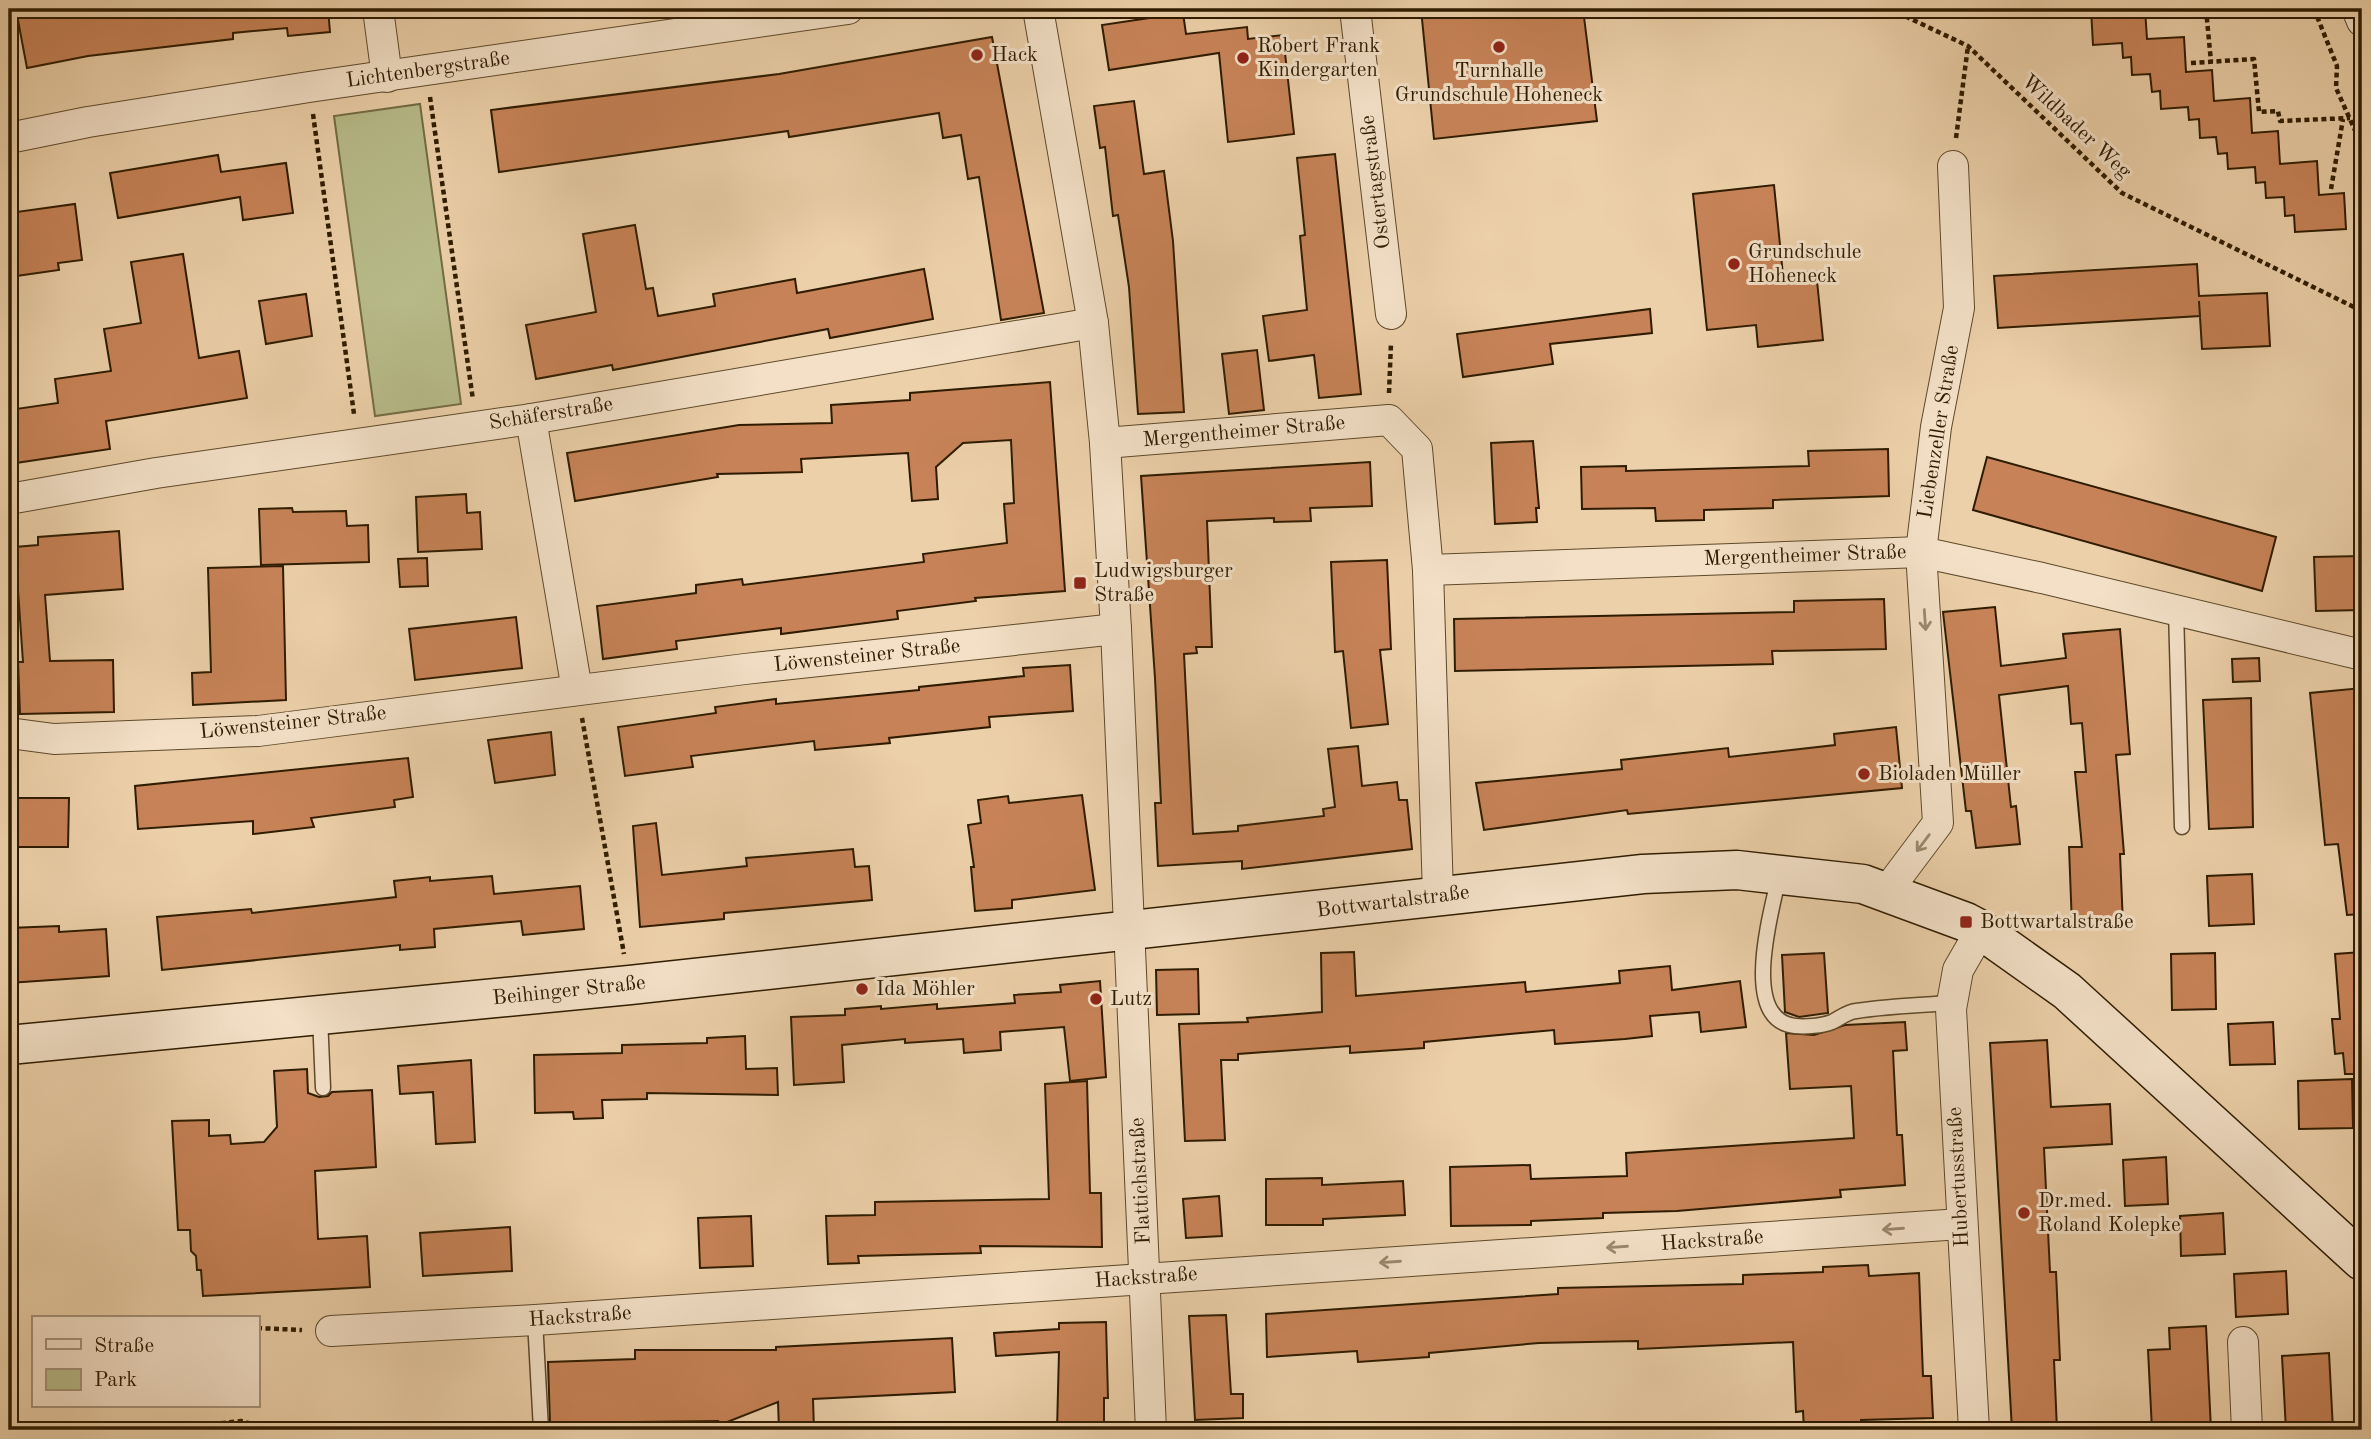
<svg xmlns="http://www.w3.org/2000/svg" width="2371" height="1439" font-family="'Old Standard TT',serif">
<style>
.green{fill:#b7bb89;stroke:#736c44;stroke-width:2}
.building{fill:#c78357;stroke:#2f1c00;stroke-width:2}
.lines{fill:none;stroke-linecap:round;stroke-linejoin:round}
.service-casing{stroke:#5e492a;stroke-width:17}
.minor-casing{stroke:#5e492a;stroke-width:32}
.secondary-casing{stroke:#2f1c00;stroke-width:41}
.path{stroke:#2f1c00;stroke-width:4.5;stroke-dasharray:5 3.5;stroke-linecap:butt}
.service{stroke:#f3e0c7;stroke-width:14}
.minor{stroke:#f3e0c7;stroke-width:30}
.secondary{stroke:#f3e0c7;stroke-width:38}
.oneway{stroke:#9b886d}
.poi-dot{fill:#8f2418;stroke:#f3e0c7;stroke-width:2.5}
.labels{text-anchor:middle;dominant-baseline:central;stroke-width:6;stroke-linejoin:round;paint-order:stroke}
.poi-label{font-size:21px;fill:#2f1c00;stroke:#f3e0c7;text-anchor:start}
.street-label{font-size:21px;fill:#2f1c00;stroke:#f3e0c7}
</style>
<rect width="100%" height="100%" fill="#ecd0a9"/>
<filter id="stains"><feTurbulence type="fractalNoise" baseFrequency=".00286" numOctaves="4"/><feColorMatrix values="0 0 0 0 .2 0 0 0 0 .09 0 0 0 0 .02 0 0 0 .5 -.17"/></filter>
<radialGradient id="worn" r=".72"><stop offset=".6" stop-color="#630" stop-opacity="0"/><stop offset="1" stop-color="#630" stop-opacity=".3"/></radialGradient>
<path class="green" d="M 420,104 L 461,404 L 375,416 L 334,116 Z"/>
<g class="building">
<path d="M 52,9 L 328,9 L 330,32 L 288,36 L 287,28 L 233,33 L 233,39 L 88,56 L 27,68 L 17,15 Z"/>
<path d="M 1421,9 L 1583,9 L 1597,121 L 1434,139 Z"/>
<path d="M 2091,9 L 2145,9 L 2147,39 L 2184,37 L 2186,72 L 2212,70 L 2214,101 L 2250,98 L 2252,133 L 2278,131 L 2280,164 L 2317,161 L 2319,195 L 2344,193 L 2346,229 L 2295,232 L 2294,215 L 2285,216 L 2284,197 L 2266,198 L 2265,182 L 2256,183 L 2255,167 L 2228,169 L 2227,153 L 2218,154 L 2216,137 L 2200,138 L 2199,119 L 2189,120 L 2188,107 L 2161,109 L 2160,91 L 2152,92 L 2150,74 L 2132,75 L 2131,57 L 2123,58 L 2122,43 L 2093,45 Z"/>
<path d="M 1183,13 L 1186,34 L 1247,27 L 1248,39 L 1283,35 L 1294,134 L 1228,142 L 1219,53 L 1109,70 L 1102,25 Z"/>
<path d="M 992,37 L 1044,313 L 1001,320 L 979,177 L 968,179 L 961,135 L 943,138 L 939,113 L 789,137 L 788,131 L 499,172 L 491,110 L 779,74 Z"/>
<path d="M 1134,101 L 1144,174 L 1164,171 L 1173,241 L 1184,412 L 1138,414 L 1129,287 L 1118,215 L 1113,216 L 1105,147 L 1100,148 L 1094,106 Z"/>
<path d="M 1335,154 L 1361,394 L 1319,398 L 1314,355 L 1269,361 L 1263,316 L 1307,310 L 1300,236 L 1305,235 L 1297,158 Z"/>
<path d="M 218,155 L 221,172 L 286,163 L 293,213 L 243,220 L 240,197 L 118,218 L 110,173 Z"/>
<path d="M 1774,185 L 1783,275 L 1816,271 L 1823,340 L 1758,347 L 1756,325 L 1707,330 L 1693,194 Z"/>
<path d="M 75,204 L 82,260 L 58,263 L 59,270 L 9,277 L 9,213 Z"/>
<path d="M 635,225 L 646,289 L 653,288 L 658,316 L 715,306 L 713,294 L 795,279 L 797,293 L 924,269 L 933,319 L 830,338 L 828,329 L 613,370 L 612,365 L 536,379 L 526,325 L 596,312 L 583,234 Z"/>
<path d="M 183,254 L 199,358 L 239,351 L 247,398 L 106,421 L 110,449 L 9,464 L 9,410 L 58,403 L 55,379 L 111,371 L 104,329 L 141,323 L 131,262 Z"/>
<path d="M 2197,264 L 2199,296 L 2267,293 L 2270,346 L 2202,349 L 2199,301 L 2200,316 L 1998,328 L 1994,276 Z"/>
<path d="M 306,294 L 312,336 L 266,344 L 259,301 Z"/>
<path d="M 1650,309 L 1652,333 L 1550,344 L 1553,364 L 1463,377 L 1457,334 Z"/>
<path d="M 1257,350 L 1264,410 L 1229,414 L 1222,354 Z"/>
<path d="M 1050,382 L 1065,591 L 975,598 L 976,601 L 897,611 L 898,619 L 781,634 L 781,628 L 676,641 L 677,649 L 603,659 L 597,606 L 696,593 L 696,585 L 742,579 L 743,585 L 924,562 L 923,554 L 1007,543 L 1004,504 L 1014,503 L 1011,440 L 963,443 L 936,467 L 938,499 L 912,501 L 908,453 L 801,459 L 802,472 L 717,474 L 718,477 L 575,501 L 567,453 L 739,425 L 832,423 L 831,405 L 910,400 L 910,393 Z"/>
<path d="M 1533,441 L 1539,508 L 1536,508 L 1537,522 L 1495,524 L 1491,443 Z"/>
<path d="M 1888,449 L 1889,496 L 1773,500 L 1773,508 L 1704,510 L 1704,520 L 1656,521 L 1655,508 L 1582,509 L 1581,467 L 1626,466 L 1626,471 L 1809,466 L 1808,451 Z"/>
<path d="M 1987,457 L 2276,537 L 2262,591 L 1973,510 Z"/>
<path d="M 1370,462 L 1372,506 L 1310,508 L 1311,521 L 1274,522 L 1274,518 L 1207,521 L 1212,647 L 1196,647 L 1197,653 L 1184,654 L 1193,834 L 1238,831 L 1238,826 L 1324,816 L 1323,809 L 1335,807 L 1328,749 L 1358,746 L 1362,786 L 1397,782 L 1399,800 L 1407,800 L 1412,849 L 1242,869 L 1242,861 L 1158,866 L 1155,803 L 1161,803 L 1155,678 L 1141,476 Z"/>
<path d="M 466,494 L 467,513 L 480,512 L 482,549 L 418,552 L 416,497 Z"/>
<path d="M 292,508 L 293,512 L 346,511 L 347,526 L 368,525 L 369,562 L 261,565 L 259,509 Z"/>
<path d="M 119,531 L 123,589 L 45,595 L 50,661 L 113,660 L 114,712 L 20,714 L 18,662 L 23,662 L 15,547 L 38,545 L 38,537 Z"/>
<path d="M 2362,556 L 2362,610 L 2316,611 L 2314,557 Z"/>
<path d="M 427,558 L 428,586 L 400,587 L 398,559 Z"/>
<path d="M 1387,560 L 1391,649 L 1380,650 L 1388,724 L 1351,728 L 1343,651 L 1335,652 L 1331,562 Z"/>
<path d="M 283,566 L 286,700 L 193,705 L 192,673 L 211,672 L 208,568 Z"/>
<path d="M 1884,599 L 1886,649 L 1772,651 L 1773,664 L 1455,671 L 1454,619 L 1794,612 L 1794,601 Z"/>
<path d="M 1995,607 L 2001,666 L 2066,658 L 2063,634 L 2120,629 L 2130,754 L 2116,755 L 2124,854 L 2120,854 L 2123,924 L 2072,926 L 2069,847 L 2082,847 L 2075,772 L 2086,772 L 2082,723 L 2071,724 L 2068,686 L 1999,695 L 2011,807 L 2016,806 L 2020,844 L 1976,848 L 1971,811 L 1966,811 L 1943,612 Z"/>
<path d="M 516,617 L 522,668 L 415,680 L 409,629 Z"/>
<path d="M 2259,658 L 2260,681 L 2233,682 L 2232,659 Z"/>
<path d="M 1070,665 L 1073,711 L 989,717 L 990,727 L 889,738 L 890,743 L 815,750 L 814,741 L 691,756 L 693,767 L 625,776 L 618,727 L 716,713 L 715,707 L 776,699 L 776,704 L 919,690 L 919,687 L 1024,676 L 1023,668 Z"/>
<path d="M 2362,688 L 2362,914 L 2347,915 L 2338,844 L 2325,845 L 2310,693 Z"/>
<path d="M 2251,698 L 2253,827 L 2209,829 L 2203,700 Z"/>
<path d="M 1896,727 L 1902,788 L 1628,814 L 1627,810 L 1484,830 L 1476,783 L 1622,769 L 1621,760 L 1728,748 L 1729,757 L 1835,745 L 1834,734 Z"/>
<path d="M 551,732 L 555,775 L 495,783 L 488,740 Z"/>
<path d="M 408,758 L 413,797 L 394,800 L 395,807 L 311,818 L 314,827 L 253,834 L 253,821 L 138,829 L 135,786 Z"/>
<path d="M 1082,795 L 1095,890 L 1012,900 L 1012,908 L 975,911 L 971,867 L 974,867 L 968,825 L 981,823 L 978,800 L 1008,796 L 1009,803 Z"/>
<path d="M 9,798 L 69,798 L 68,847 L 9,847 Z"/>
<path d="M 656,823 L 662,875 L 747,866 L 746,858 L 853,849 L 855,867 L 869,866 L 872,900 L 724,913 L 724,919 L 640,927 L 633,826 Z"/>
<path d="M 2252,874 L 2254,924 L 2209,926 L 2207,876 Z"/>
<path d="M 492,876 L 494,894 L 580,886 L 584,929 L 523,935 L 521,921 L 434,929 L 435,947 L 400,950 L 400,945 L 162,970 L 157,917 L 251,909 L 252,913 L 396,897 L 394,881 L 430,877 L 430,881 Z"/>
<path d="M 59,926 L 59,932 L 106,929 L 109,976 L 9,983 L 9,928 Z"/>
<path d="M 1354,952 L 1356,996 L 1525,982 L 1526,992 L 1620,983 L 1619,971 L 1670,966 L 1672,990 L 1740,981 L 1746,1027 L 1701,1032 L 1699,1012 L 1650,1016 L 1652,1036 L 1625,1039 L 1555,1044 L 1554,1030 L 1424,1042 L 1424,1048 L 1350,1053 L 1350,1046 L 1238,1054 L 1238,1060 L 1221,1060 L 1225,1140 L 1185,1141 L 1179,1024 L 1248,1022 L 1247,1018 L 1322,1012 L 1321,953 Z"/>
<path d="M 2362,952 L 2362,1074 L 2345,1074 L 2343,1053 L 2335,1054 L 2332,1019 L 2340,1019 L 2335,954 Z"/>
<path d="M 1824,953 L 1828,1013 L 1799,1017 L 1785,1012 L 1782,955 Z"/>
<path d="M 2215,953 L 2216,1009 L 2172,1010 L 2171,954 Z"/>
<path d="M 1198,969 L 1199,1014 L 1157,1015 L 1156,970 Z"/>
<path d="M 1100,981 L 1106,1077 L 1070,1081 L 1064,1027 L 1000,1032 L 1001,1050 L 964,1053 L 963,1039 L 905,1043 L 905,1039 L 842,1045 L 844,1082 L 794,1085 L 791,1017 L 845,1015 L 845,1009 L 881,1006 L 881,1009 L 937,1004 L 937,1009 L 1015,1003 L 1014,995 L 1061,992 L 1060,985 Z"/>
<path d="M 1905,1022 L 1907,1050 L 1893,1051 L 1897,1135 L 1902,1135 L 1905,1185 L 1840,1190 L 1841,1197 L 1677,1211 L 1603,1213 L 1603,1218 L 1531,1221 L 1531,1225 L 1451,1226 L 1450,1167 L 1530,1165 L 1531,1179 L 1627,1176 L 1626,1153 L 1854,1138 L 1851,1086 L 1790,1089 L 1786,1033 L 1814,1035 L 1845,1025 Z"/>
<path d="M 2273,1022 L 2275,1064 L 2230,1065 L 2228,1024 Z"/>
<path d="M 745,1036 L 746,1069 L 777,1068 L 778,1095 L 647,1093 L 647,1099 L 602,1100 L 603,1118 L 574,1119 L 573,1112 L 535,1113 L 534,1055 L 622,1053 L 622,1045 L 707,1043 L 707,1038 Z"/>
<path d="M 2047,1040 L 2051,1107 L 2110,1104 L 2112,1144 L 2044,1148 L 2050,1272 L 2056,1272 L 2060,1360 L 2054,1360 L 2057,1430 L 2012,1430 L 1990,1043 Z"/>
<path d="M 471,1060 L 475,1142 L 436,1144 L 433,1092 L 400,1094 L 398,1066 Z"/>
<path d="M 307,1069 L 308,1093 L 319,1097 L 328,1096 L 332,1092 L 372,1090 L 376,1167 L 315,1171 L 318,1239 L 367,1236 L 370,1287 L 203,1296 L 201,1270 L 197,1270 L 196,1256 L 191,1251 L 190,1230 L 178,1230 L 172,1121 L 209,1120 L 209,1136 L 230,1135 L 231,1144 L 264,1142 L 277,1127 L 274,1071 Z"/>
<path d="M 2352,1079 L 2353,1128 L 2299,1129 L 2298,1081 Z"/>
<path d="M 1087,1081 L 1090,1193 L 1101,1193 L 1102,1247 L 980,1246 L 981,1253 L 858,1256 L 859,1263 L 828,1264 L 826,1216 L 875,1215 L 875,1202 L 1049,1199 L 1045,1084 Z"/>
<path d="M 2166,1157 L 2168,1204 L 2125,1206 L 2123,1160 Z"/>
<path d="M 1322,1178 L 1322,1185 L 1403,1181 L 1405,1215 L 1323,1219 L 1323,1225 L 1266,1225 L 1266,1179 Z"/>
<path d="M 1219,1196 L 1222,1236 L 1186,1238 L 1183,1199 Z"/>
<path d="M 2223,1213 L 2225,1254 L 2181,1256 L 2180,1216 Z"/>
<path d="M 751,1216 L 753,1266 L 700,1268 L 698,1218 Z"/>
<path d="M 510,1227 L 512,1271 L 423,1276 L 420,1233 Z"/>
<path d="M 1868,1265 L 1869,1276 L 1919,1273 L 1923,1376 L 1931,1376 L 1933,1418 L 1861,1420 L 1861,1430 L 1804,1430 L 1803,1411 L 1796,1412 L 1793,1342 L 1638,1349 L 1638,1341 L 1539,1343 L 1429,1353 L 1429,1357 L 1358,1362 L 1357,1351 L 1267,1357 L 1266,1314 L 1558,1294 L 1558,1288 L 1743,1284 L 1743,1275 L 1823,1272 L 1823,1267 Z"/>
<path d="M 2286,1271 L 2288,1314 L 2236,1317 L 2234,1274 Z"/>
<path d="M 1226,1315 L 1231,1394 L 1243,1394 L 1243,1418 L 1195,1420 L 1189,1316 Z"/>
<path d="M 1106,1322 L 1108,1398 L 1104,1398 L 1104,1430 L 1057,1430 L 1059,1352 L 996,1356 L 994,1333 L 1059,1329 L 1059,1323 Z"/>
<path d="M 2206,1326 L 2211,1430 L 2152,1430 L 2148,1350 L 2170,1349 L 2169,1328 Z"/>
<path d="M 952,1338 L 955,1392 L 813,1399 L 814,1430 L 779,1430 L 778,1402 L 722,1424 L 718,1421 L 550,1423 L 548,1362 L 635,1359 L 635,1350 L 776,1350 L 776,1347 Z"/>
<path d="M 2329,1353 L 2333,1430 L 2286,1430 L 2282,1356 Z"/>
</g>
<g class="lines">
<defs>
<g id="service">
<path d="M 2176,610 L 2182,827"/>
<path d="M 1779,876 C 1772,910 1739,1020 1795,1026 C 1805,1027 1822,1026 1832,1022 C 1840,1018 1847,1012 1856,1011 C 1888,1006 1921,1005 1952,1003"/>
<path d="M 320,1016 L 323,1088"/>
<path d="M 535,1320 L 541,1430"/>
</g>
<g id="minor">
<path d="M 378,9 L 387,77"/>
<path d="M 1038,9 L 1093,323 L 1105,443 L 1116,629 L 1151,1430"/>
<path d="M 1355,9 L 1391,314"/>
<path d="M 2357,9 L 2362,21"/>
<path d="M 9,138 L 88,122 L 309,87 L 848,9"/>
<path d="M 531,419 L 577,690"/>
<path d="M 1105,443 L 1389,420 L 1417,449 L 1428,570 L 1438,895"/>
<path d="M 9,499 L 156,473 L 531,419 L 1093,323"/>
<path d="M 1428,570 L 1921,552 L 2042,578 L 2362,655"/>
<path d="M 9,733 L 54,739 L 258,731 L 745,669 L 1116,629"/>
<path d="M 1887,891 L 1938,823 L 1921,552 L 1936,427 L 1959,308 L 1953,166"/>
<path d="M 331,1331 L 535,1320 L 1961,1224"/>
<path d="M 2243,1342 L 2247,1430"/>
<path d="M 1974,1430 L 1951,1009 L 1958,970 L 1981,930"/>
</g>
<path id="secondary" d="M 9,1045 L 630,985 L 1643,874 L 1737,870 L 1863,884 L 1966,922 L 1981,930 L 2067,991 L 2362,1261"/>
</defs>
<use href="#service" class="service-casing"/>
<use href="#minor" class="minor-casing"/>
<use href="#secondary" class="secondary-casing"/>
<g class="path">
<path d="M 1890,9 L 1968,46 L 2122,193 L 2362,311"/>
<path d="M 2206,9 L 2211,62"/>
<path d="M 2314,9 L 2337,66 L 2336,88 L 2362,146"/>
<path d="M 2191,63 L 2254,59 L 2259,112 L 2278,111 L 2280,121 L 2350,118"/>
<path d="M 430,97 L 473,400"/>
<path d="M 313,114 L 354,414"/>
<path d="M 1956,138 L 1968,46"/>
<path d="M 2331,189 L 2343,119"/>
<path d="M 1389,393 L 1391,343"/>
<path d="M 582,718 L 624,954"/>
<path d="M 257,1328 L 302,1330"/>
<path d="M 187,1427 L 241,1421 L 274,1430"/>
</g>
<use href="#service" class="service"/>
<use href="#minor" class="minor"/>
<use href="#secondary" class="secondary"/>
</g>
<defs><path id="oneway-shaft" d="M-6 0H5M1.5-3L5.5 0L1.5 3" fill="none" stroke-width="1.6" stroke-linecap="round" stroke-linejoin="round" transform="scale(1.75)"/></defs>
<g class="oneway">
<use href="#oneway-shaft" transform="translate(1925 620) rotate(86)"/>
<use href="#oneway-shaft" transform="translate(1923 843) rotate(127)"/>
<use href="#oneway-shaft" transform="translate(1893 1229) rotate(176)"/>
<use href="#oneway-shaft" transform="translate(1617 1247) rotate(176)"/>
<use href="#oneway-shaft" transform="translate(1390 1262) rotate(176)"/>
</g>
<g class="poi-dot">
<circle cx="1499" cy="47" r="7"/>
<circle cx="977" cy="55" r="7"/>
<circle cx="1243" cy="58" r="7"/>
<circle cx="1734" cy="264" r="7"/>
<rect x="1073" y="576" width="14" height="14" rx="3.5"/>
<circle cx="1864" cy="774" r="7"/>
<rect x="1959" y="915" width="14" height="14" rx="3.5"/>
<circle cx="862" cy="989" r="7"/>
<circle cx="1096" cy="999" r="7"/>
<circle cx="2024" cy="1213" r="7"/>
</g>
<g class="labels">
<g class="poi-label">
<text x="1257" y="46">Robert Frank<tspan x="1257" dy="24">Kindergarten</tspan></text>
<text x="991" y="55">Hack</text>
<text x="1499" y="71" text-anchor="middle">Turnhalle<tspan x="1499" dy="24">Grundschule Hoheneck</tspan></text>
<text x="1748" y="252">Grundschule<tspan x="1748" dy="24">Hoheneck</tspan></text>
<text x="1094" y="571">Ludwigsburger<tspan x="1094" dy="24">Straße</tspan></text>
<text x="1878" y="774">Bioladen Müller</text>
<text x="1980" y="922">Bottwartalstraße</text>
<text x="876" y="989">Ida Möhler</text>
<text x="1110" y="999">Lutz</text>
<text x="2038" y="1201">Dr.med.<tspan x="2038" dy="24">Roland Kolepke</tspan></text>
</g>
<g class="street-label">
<text transform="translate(428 70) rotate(-8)">Lichtenbergstraße</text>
<text transform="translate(2076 127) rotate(43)">Wildbader Weg</text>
<text transform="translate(1376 182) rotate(-97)">Ostertagstraße</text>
<text transform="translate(551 414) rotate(-9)">Schäferstraße</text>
<text transform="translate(1244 432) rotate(-5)">Mergentheimer Straße</text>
<text transform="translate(1939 432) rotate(-81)">Liebenzeller Straße</text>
<text transform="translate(1805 556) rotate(-2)">Mergentheimer Straße</text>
<text transform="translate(867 656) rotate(-6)">Löwensteiner Straße</text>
<text transform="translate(293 723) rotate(-6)">Löwensteiner Straße</text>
<text transform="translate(1393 902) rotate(-7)">Bottwartalstraße</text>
<text transform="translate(569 991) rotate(-6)">Beihinger Straße</text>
<text transform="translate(1959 1177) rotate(-93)">Hubertusstraße</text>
<text transform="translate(1141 1181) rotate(-93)">Flattichstraße</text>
<text transform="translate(1712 1241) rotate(-4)">Hackstraße</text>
<text transform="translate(1146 1278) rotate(-4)">Hackstraße</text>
<text transform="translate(580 1317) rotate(-4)">Hackstraße</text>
</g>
</g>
<rect width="2371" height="1439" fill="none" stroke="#ecd0a9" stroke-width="35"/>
<rect x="10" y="10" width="2350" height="1418" fill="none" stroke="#2f1c00" stroke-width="3.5"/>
<rect x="18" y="18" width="2336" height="1404" fill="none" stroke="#2f1c00" stroke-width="2"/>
<rect x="32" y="1316" width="228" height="91" fill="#f3e0c7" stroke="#a59277" stroke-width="2"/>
<rect x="46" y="1339" width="35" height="10" fill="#f3e0c7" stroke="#a59277" stroke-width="2"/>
<text x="94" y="1352" font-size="21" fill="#2f1c00">Straße</text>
<rect x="46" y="1369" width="35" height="21" fill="#b7bb89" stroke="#a59277" stroke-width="2"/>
<text x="94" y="1386" font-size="21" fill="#2f1c00">Park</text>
<rect width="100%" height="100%" filter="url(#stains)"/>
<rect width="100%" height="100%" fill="url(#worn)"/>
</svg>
